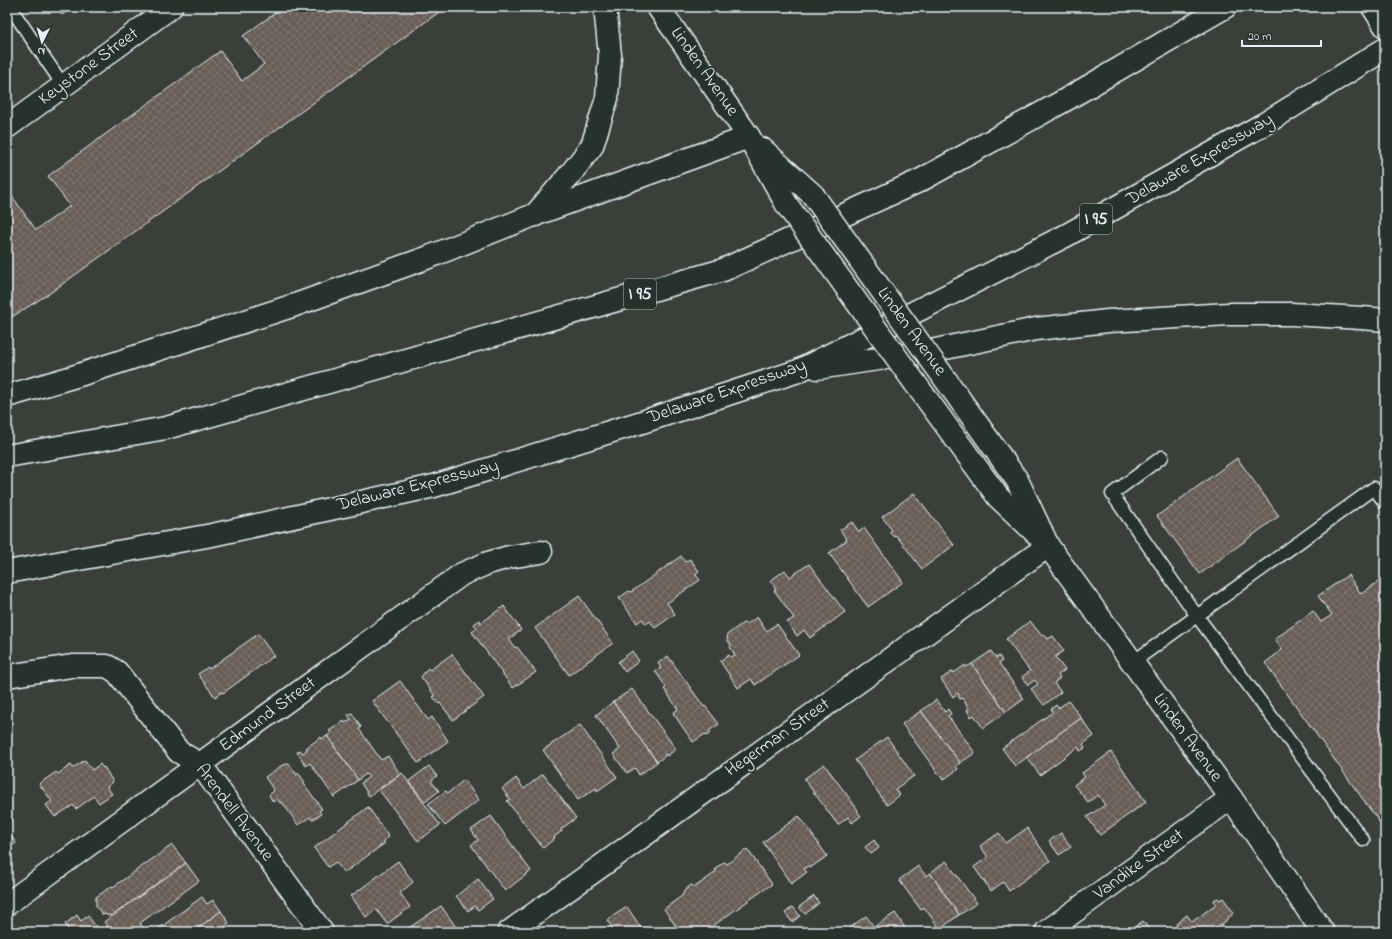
<svg xmlns="http://www.w3.org/2000/svg" width="1392" height="939" font-family="'Indie Flower',sans-serif">
<style>
.building{fill:url(#building-cross-hatch);stroke:#e8f1f8}
.lines{fill:none;stroke-linecap:round;stroke-linejoin:round}
.service-casing{stroke:#e8f1f8;stroke-width:15}
.minor-casing{stroke:#e8f1f8;stroke-width:25}
.tertiary-casing{stroke:#e8f1f8;stroke-width:25}
.motorway-casing{stroke:#e8f1f8;stroke-width:25}
.service{stroke:#26332d;stroke-width:12}
.minor{stroke:#26332d;stroke-width:22}
.tertiary{stroke:#26332d;stroke-width:22}
.motorway{stroke:#26332d;stroke-width:22}
.tertiary-bridge-casing{stroke:#e8f1f8;stroke-width:25;stroke-linecap:butt}
.tertiary-bridge{stroke:#26332d;stroke-width:22}
.labels{text-anchor:middle;dominant-baseline:central;stroke-width:3.5;stroke-linejoin:round;paint-order:stroke}
.shield{fill:#26332d;stroke:#aeb8bb;stroke-width:1}
.shield-label{font-size:17px;font-weight:bold;fill:#e8f1f8}
.street-label{font-size:18px;fill:#e8f1f8;stroke:#26332d}
</style>
<defs>
<pattern id="building-cross-hatch" width="8" height="8" patternUnits="userSpaceOnUse"><rect width="8" height="8" fill="#685d54"/><path d="M0 0l8 8M0 8l8-8" fill="none" stroke="#7e756d"/></pattern>
</defs>
<rect width="100%" height="100%" fill="#3a4039"/>
<filter id="ink" filterUnits="userSpaceOnUse"><feTurbulence type="fractalNoise" baseFrequency=".025" numOctaves="2"/><feDisplacementMap in="SourceGraphic" scale="8" xChannelSelector="R" yChannelSelector="G"/><feConvolveMatrix kernelMatrix="1 2 1 2 8 2 1 2 1" color-interpolation-filters="sRGB"/></filter>
<g filter="url(#ink)">
<g class="building">
<path d="M 56,7 L 73,7 L 62,15 Z"/>
<path d="M 283,7 L 446,7 L 50,293 L 7,320 L 7,189 L 36,230 L 70,206 L 48,176 L 220,51 L 242,81 L 264,64 L 243,36 Z"/>
<path d="M 1237,458 L 1279,516 L 1200,574 L 1157,516 Z"/>
<path d="M 914,493 L 954,545 L 922,569 L 896,535 L 894,537 L 889,532 L 892,530 L 882,517 Z"/>
<path d="M 852,522 L 859,532 L 864,528 L 903,582 L 868,607 L 829,553 L 847,540 L 840,530 Z"/>
<path d="M 681,556 L 685,562 L 690,559 L 699,571 L 695,574 L 700,580 L 667,603 L 675,614 L 655,628 L 650,621 L 646,624 L 642,619 L 637,623 L 619,598 L 629,591 L 631,592 Z"/>
<path d="M 809,564 L 845,612 L 810,638 L 804,630 L 797,636 L 787,622 L 794,618 L 774,590 L 776,589 L 770,581 L 785,570 L 790,577 Z"/>
<path d="M 1348,575 L 1361,594 L 1385,577 L 1385,830 L 1265,663 L 1282,650 L 1275,639 L 1313,611 L 1321,622 L 1332,615 L 1318,596 Z"/>
<path d="M 579,596 L 613,643 L 569,675 L 535,628 Z"/>
<path d="M 504,606 L 521,630 L 509,639 L 515,648 L 517,647 L 536,672 L 513,688 L 472,632 L 477,628 L 474,624 L 480,620 L 481,623 Z"/>
<path d="M 757,617 L 766,631 L 777,624 L 799,655 L 755,685 L 751,679 L 738,688 L 720,661 L 729,655 L 731,657 L 735,655 L 730,647 L 731,645 L 727,639 L 728,634 L 743,623 L 747,624 Z"/>
<path d="M 1030,621 L 1042,636 L 1044,634 L 1048,639 L 1053,636 L 1064,651 L 1055,657 L 1065,670 L 1058,675 L 1060,678 L 1054,683 L 1061,692 L 1044,705 L 1031,689 L 1038,684 L 1035,680 L 1028,685 L 1022,677 L 1030,671 L 1006,639 Z"/>
<path d="M 258,634 L 274,656 L 223,693 L 222,692 L 215,697 L 198,674 L 208,667 L 209,669 Z"/>
<path d="M 632,651 L 639,661 L 625,672 L 618,662 Z"/>
<path d="M 991,651 L 996,658 L 999,656 L 1002,661 L 999,663 L 1024,699 L 1006,712 L 972,664 Z"/>
<path d="M 452,654 L 484,697 L 453,720 L 440,703 L 439,704 L 433,697 L 435,696 L 421,677 L 428,668 L 430,670 Z"/>
<path d="M 668,656 L 704,707 L 705,706 L 719,724 L 709,731 L 711,733 L 707,736 L 705,734 L 693,742 L 673,713 L 678,709 L 664,689 L 666,687 L 655,671 L 661,668 L 658,663 Z"/>
<path d="M 972,664 L 1006,712 L 983,728 L 974,715 L 971,717 L 967,710 L 969,709 L 962,698 L 960,699 L 958,696 L 959,695 L 958,693 L 953,697 L 941,679 L 953,671 L 954,673 L 965,665 L 966,667 Z"/>
<path d="M 400,681 L 428,720 L 432,717 L 448,741 L 418,763 L 372,701 Z"/>
<path d="M 632,689 L 676,749 L 667,756 L 666,754 L 664,755 L 665,756 L 657,762 L 613,702 Z"/>
<path d="M 936,700 L 945,712 L 948,709 L 951,714 L 948,716 L 975,753 L 960,763 L 921,711 Z"/>
<path d="M 1069,701 L 1081,718 L 1015,766 L 1002,748 L 1053,712 L 1051,709 L 1056,705 L 1058,708 Z"/>
<path d="M 613,702 L 657,762 L 639,775 L 635,768 L 627,773 L 613,754 L 620,749 L 596,715 Z"/>
<path d="M 921,711 L 960,763 L 956,766 L 958,769 L 943,780 L 902,724 Z"/>
<path d="M 352,713 L 361,727 L 359,729 L 381,760 L 388,756 L 400,774 L 369,796 L 361,783 L 369,777 L 366,774 L 358,780 L 327,736 L 331,733 L 329,731 L 344,721 L 345,723 L 351,719 L 348,715 Z"/>
<path d="M 1081,718 L 1094,736 L 1083,744 L 1085,748 L 1080,751 L 1078,747 L 1040,775 L 1027,757 Z"/>
<path d="M 580,725 L 617,777 L 597,791 L 596,788 L 578,800 L 543,750 Z"/>
<path d="M 327,736 L 358,780 L 334,797 L 310,763 L 306,766 L 297,752 L 300,750 L 303,753 L 307,750 L 306,748 L 321,737 L 322,739 Z"/>
<path d="M 887,737 L 914,776 L 895,789 L 900,795 L 887,805 L 855,760 Z"/>
<path d="M 1111,752 L 1146,802 L 1100,835 L 1087,817 L 1105,805 L 1098,795 L 1088,802 L 1074,785 L 1085,777 L 1082,773 Z"/>
<path d="M 85,760 L 92,770 L 100,764 L 103,768 L 104,767 L 113,782 L 107,787 L 112,794 L 99,803 L 94,796 L 76,809 L 73,805 L 55,817 L 46,805 L 52,801 L 39,784 L 56,772 L 58,774 L 71,765 L 73,768 Z"/>
<path d="M 289,763 L 296,774 L 299,774 L 304,781 L 304,784 L 322,809 L 319,811 L 321,814 L 312,820 L 310,817 L 298,825 L 282,802 L 280,803 L 277,799 L 273,802 L 269,795 L 274,791 L 265,777 L 284,764 L 285,765 Z"/>
<path d="M 824,764 L 858,810 L 857,811 L 861,816 L 852,823 L 848,817 L 838,825 L 804,779 Z"/>
<path d="M 429,766 L 437,776 L 431,781 L 439,791 L 425,802 L 409,781 Z"/>
<path d="M 402,773 L 440,825 L 418,841 L 379,790 Z"/>
<path d="M 543,774 L 576,818 L 561,829 L 562,831 L 554,837 L 555,838 L 543,848 L 507,801 L 510,799 L 502,789 L 516,778 L 524,789 Z"/>
<path d="M 464,780 L 479,800 L 445,826 L 428,804 L 446,791 L 448,793 Z"/>
<path d="M 368,807 L 389,837 L 383,841 L 385,843 L 344,873 L 336,862 L 328,867 L 314,848 Z"/>
<path d="M 7,813 L 11,819 L 10,824 L 7,826 Z"/>
<path d="M 491,816 L 531,871 L 505,891 L 471,845 L 478,840 L 471,830 Z"/>
<path d="M 799,816 L 827,856 L 810,868 L 809,866 L 804,869 L 807,872 L 791,884 L 763,842 Z"/>
<path d="M 1027,828 L 1050,861 L 1009,891 L 1003,882 L 991,891 L 974,867 L 988,857 L 980,846 L 999,833 L 1006,843 Z"/>
<path d="M 7,830 L 16,843 L 7,849 Z"/>
<path d="M 1061,833 L 1071,847 L 1059,855 L 1049,841 Z"/>
<path d="M 874,840 L 879,848 L 871,854 L 865,847 Z"/>
<path d="M 172,845 L 186,863 L 112,916 L 102,914 L 96,906 L 96,897 L 112,886 L 113,887 Z"/>
<path d="M 747,849 L 772,884 L 704,932 L 680,932 L 664,909 L 683,895 L 683,892 L 691,885 L 695,887 L 716,872 L 715,870 L 717,869 L 717,867 L 724,862 L 727,864 Z"/>
<path d="M 398,861 L 413,882 L 400,893 L 410,907 L 387,924 L 376,909 L 366,917 L 351,896 Z"/>
<path d="M 946,861 L 977,903 L 959,915 L 930,873 Z"/>
<path d="M 186,863 L 199,881 L 140,923 L 145,930 L 141,932 L 112,932 L 104,922 Z"/>
<path d="M 918,866 L 926,876 L 930,873 L 959,915 L 940,929 L 924,907 L 921,910 L 899,880 Z"/>
<path d="M 478,879 L 493,899 L 478,910 L 475,906 L 468,911 L 456,896 Z"/>
<path d="M 814,896 L 819,903 L 805,914 L 799,907 Z"/>
<path d="M 202,897 L 207,904 L 213,900 L 221,911 L 193,932 L 154,932 Z"/>
<path d="M 1218,898 L 1220,900 L 1223,898 L 1234,913 L 1226,920 L 1226,921 L 1211,932 L 1175,932 L 1174,931 L 1178,928 L 1176,924 L 1187,915 L 1192,922 L 1216,904 L 1214,900 Z"/>
<path d="M 441,906 L 456,927 L 448,932 L 403,932 Z"/>
<path d="M 627,907 L 644,932 L 615,932 L 607,920 Z"/>
<path d="M 793,907 L 800,916 L 792,922 L 785,913 Z"/>
<path d="M 221,911 L 229,923 L 224,927 L 227,932 L 193,932 Z"/>
<path d="M 895,913 L 908,932 L 844,932 L 866,916 L 874,927 Z"/>
<path d="M 77,915 L 81,921 L 88,916 L 100,932 L 70,932 L 65,924 Z"/>
<path d="M 1143,921 L 1151,932 L 1127,932 Z"/>
</g>
<g class="lines">
<defs>
<g id="service">
<path d="M 10,7 L 63,85"/>
<path d="M 1162,457 L 1112,494 L 1197,616 L 1363,840"/>
<path d="M 1133,662 L 1374,488 L 1385,503"/>
</g>
<g id="minor">
<path d="M 7,127 L 171,7"/>
<path d="M 7,676 L 72,666 L 107,666 L 117,672 L 179,752 L 200,764 L 322,932"/>
<path d="M 7,904 L 462,574 L 488,563 L 509,557 L 541,552"/>
<path d="M 509,932 L 1048,546"/>
<path d="M 1046,932 L 1231,798"/>
</g>
<g id="tertiary">
<path d="M 658,7 L 749,137 L 787,205"/>
<path d="M 762,149 L 813,195"/>
<path d="M 943,376 L 1017,480 L 1048,546 L 1231,798 L 1323,932"/>
<path d="M 915,383 L 998,497 L 1039,536"/>
</g>
<g id="motorway">
<path d="M 1373,7 L 1385,26"/>
<path d="M 535,215 L 572,172 L 592,146 L 607,98 L 610,55 L 605,7"/>
<path d="M 817,368 L 926,352 L 1036,329 L 1108,321 L 1229,314 L 1291,314 L 1362,318 L 1385,320"/>
<path d="M 7,396 L 76,376 L 295,305 L 429,257 L 534,215 L 749,137"/>
<path d="M 7,456 L 166,428 L 723,270 L 921,180 L 1067,99 L 1225,7"/>
<path d="M 7,572 L 212,535 L 434,486 L 642,422 L 798,371 L 1067,235 L 1264,124 L 1385,49"/>
</g>
</defs>
<use href="#service" class="service-casing"/>
<use href="#minor" class="minor-casing"/>
<use href="#tertiary" class="tertiary-casing"/>
<use href="#motorway" class="motorway-casing"/>
<use href="#service" class="service"/>
<use href="#minor" class="minor"/>
<use href="#tertiary" class="tertiary"/>
<use href="#motorway" class="motorway"/>
<defs>
<g id="tertiary-bridge">
<path d="M 813,195 L 943,376"/>
<path d="M 787,205 L 915,383"/>
</g>
</defs>
<use href="#tertiary-bridge" class="tertiary-bridge-casing"/>
<use href="#tertiary-bridge" class="tertiary-bridge"/>
</g>
</g>
<g class="labels">
<g class="shield">
<rect x="1080" y="204" width="32" height="30" rx="3"/>
<rect x="624" y="279" width="32" height="30" rx="3"/>
</g>
<g class="shield-label">
<text x="1096" y="219">I 95</text>
<text x="640" y="294">I 95</text>
</g>
<g class="street-label">
<text transform="translate(89 67) rotate(-36)">Keystone Street</text>
<text transform="translate(704 72) rotate(55)">Linden Avenue</text>
<text transform="translate(1200 160) rotate(-30)">Delaware Expressway</text>
<text transform="translate(911 332) rotate(54)">Linden Avenue</text>
<text transform="translate(727 392) rotate(-19)">Delaware Expressway</text>
<text transform="translate(418 486) rotate(-14)">Delaware Expressway</text>
<text transform="translate(268 715) rotate(-36)">Edmund Street</text>
<text transform="translate(778 738) rotate(-35)">Hegerman Street</text>
<text transform="translate(1187 738) rotate(54)">Linden Avenue</text>
<text transform="translate(234 813) rotate(53)">Arendell Avenue</text>
<text transform="translate(1139 865) rotate(-36)">Vandike Street</text>
</g>
</g>
<rect width="1392" height="939" fill="none" stroke="#26332d" stroke-width="24"/>
<rect x="12" y="12" width="1368" height="915" fill="none" stroke="#e8f1f8" stroke-width="1.5" filter="url(#ink)"/>
<g transform="translate(42 42) rotate(185)" stroke="#26332d" stroke-width="3" paint-order="stroke">
<path d="M0-3L7 15L0 10L-7 15Z" fill="#e8f1f8"/>
<text y="-6" font-size="11" font-weight="bold" text-anchor="middle" fill="#e8f1f8">N</text>
</g>
<path d="M1242 40v6h79v-6" fill="none" stroke="#e8f1f8" stroke-width="2"/>
<text x="1248" y="40" font-size="12" fill="#e8f1f8" stroke="#26332d" stroke-width="3" paint-order="stroke">20 m</text>
</svg>
